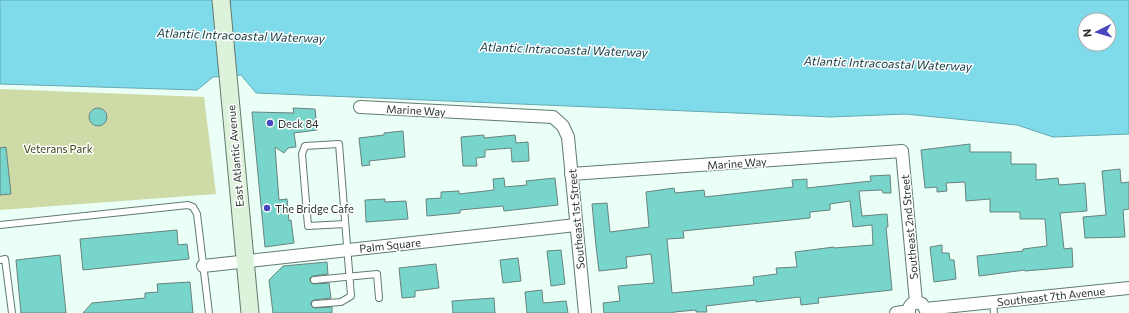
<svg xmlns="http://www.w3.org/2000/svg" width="1129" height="313" font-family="Commissioner,sans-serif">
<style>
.green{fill:#cedba7}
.water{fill:#7fdbea;stroke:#65a9b2;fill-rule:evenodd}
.building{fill:#78d5cb;stroke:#678380;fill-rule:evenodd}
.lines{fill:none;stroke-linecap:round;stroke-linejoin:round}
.service-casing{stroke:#627a6f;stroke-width:8}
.minor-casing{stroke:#627a6f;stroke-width:14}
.secondary-casing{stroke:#627a6f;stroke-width:19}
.service{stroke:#fff;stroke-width:6}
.minor{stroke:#fff;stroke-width:12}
.secondary{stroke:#ddf2db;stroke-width:17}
.poi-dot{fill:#4947bd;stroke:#fff;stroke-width:1.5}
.labels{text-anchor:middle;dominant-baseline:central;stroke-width:3;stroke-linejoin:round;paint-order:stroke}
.street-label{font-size:11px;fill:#29332e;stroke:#fff}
.poi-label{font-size:11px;fill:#29332e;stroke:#fff;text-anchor:start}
.park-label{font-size:11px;fill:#3c4514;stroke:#fff}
.water-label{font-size:12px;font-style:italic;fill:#0f3b42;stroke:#fff}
</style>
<rect width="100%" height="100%" fill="#eafff5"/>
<path class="green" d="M 0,89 L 204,97 L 216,194 L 0,210 Z"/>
<path class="water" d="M 0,0 L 1129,0 L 1129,134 L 1053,137 L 1017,125 L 905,114 L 831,117 L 256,93 L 241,75 L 213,77 L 197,90 L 0,84 ZM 1085,20 L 1109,20 L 1109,44 L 1085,44 Z"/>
<g class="building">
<path d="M 293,108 L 315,109 L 317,130 L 294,133 L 296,147 L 288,148 L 284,153 L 275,147 L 279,200 L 287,199 L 289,221 L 291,220 L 294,243 L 265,247 L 252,112 L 294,113 Z"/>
<circle cx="98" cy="117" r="9"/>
<path d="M 403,131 L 405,157 L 369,161 L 370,165 L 362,166 L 359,138 L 384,135 L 384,133 Z"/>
<path d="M 484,135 L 484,138 L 515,135 L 516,143 L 528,142 L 529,161 L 512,162 L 511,148 L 485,150 L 485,157 L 476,158 L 477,166 L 463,166 L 461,137 Z"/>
<path d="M 970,144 L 970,152 L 1011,152 L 1011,164 L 1036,164 L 1036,180 L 1058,178 L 1059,185 L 1085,183 L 1087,211 L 1060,213 L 1064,249 L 1072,248 L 1073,267 L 1025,271 L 1025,270 L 979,276 L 977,256 L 1023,251 L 1023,249 L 1047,246 L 1045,219 L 1020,219 L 1020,212 L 990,212 L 990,199 L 966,201 L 965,182 L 946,183 L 947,191 L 937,192 L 937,187 L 925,188 L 921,150 Z"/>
<path d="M 6,147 L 11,194 L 0,195 L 0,148 Z"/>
<path d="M 1120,169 L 1121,183 L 1129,182 L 1129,209 L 1123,210 L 1125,237 L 1085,238 L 1083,217 L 1106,215 L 1102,171 Z"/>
<path d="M 890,175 L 891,193 L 883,193 L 882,190 L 859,191 L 862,216 L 887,214 L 888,227 L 886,227 L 892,290 L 818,298 L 819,303 L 801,305 L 800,297 L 756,302 L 756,300 L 706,306 L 707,312 L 696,312 L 696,310 L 674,312 L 674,313 L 604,313 L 603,303 L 620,301 L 618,286 L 654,283 L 651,254 L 626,257 L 627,268 L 599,271 L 596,246 L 592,204 L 607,203 L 610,232 L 649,227 L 646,192 L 674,188 L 675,193 L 704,190 L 705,197 L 793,187 L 792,180 L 807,179 L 807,188 L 871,181 L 870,176 ZM 850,201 L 853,227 L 872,225 L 873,245 L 834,248 L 834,247 L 795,252 L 797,267 L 776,268 L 777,274 L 753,277 L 754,285 L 672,293 L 667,239 L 684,238 L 683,231 L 810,218 L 810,212 L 830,210 L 830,204 Z"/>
<path d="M 504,178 L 505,187 L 527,185 L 526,181 L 555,178 L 558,205 L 504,211 L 503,206 L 460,210 L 460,213 L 427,216 L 426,199 L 441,198 L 441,192 L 459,191 L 459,194 L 494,190 L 493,179 Z"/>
<path d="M 385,199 L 385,202 L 406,201 L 408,219 L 366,222 L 365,200 Z"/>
<path d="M 177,230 L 178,245 L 187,244 L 189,259 L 83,270 L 80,239 Z"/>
<path d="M 942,245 L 942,253 L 949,253 L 950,260 L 954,260 L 956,279 L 934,282 L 930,247 Z"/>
<path d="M 561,250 L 565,284 L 551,286 L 547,251 Z"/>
<path d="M 60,255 L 66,313 L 21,313 L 16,260 Z"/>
<path d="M 518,258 L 521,281 L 503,283 L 500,260 Z"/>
<path d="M 327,262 L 328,274 L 313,276 L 310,278 L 310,281 L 314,284 L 329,283 L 331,298 L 314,300 L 311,302 L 311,305 L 315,308 L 332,307 L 332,313 L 273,313 L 269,280 L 283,266 Z"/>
<path d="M 436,264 L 439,288 L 415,291 L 415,297 L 402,298 L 399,268 Z"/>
<path d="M 190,282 L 193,313 L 83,313 L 92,303 L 145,298 L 145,293 L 158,292 L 157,284 Z"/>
<path d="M 542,290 L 543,303 L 566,301 L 568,313 L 527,313 L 525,292 Z"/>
<path d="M 494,298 L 495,313 L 453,313 L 452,301 Z"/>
</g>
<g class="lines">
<defs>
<g id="service">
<path d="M 0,225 L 188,205 L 193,207 L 197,214 L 209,313"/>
<path d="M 0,260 L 5,259 L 12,313"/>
<path d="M 314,280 L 377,274 L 379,298"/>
<path d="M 993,303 L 994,313"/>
<path d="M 315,304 L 341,302 L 351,296 C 347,246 343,195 339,144 L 305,146 L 302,154 L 308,226 L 345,224"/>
</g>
<g id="minor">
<path d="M 360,107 L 553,117 L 563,126 L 568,137 L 585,313"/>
<path d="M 571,174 L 902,151 L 916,302"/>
<path d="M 203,266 L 576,225"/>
<path d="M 925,309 L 1129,288"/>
<path d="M 896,313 L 909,311"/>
<path d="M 909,313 C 908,308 910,304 916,302 L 922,304"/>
</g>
<path id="secondary" d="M 221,0 L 250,313"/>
</defs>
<use href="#service" class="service-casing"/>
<use href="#minor" class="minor-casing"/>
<use href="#secondary" class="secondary-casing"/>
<use href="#service" class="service"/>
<use href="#minor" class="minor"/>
<use href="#secondary" class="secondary"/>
</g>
<g class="poi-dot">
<circle cx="270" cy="123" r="4"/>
<circle cx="267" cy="208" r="4"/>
</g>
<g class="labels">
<g class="street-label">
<text transform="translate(416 110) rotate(3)">Marine Way</text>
<text transform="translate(235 156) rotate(-95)">East Atlantic Avenue</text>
<text transform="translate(737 163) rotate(-4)">Marine Way</text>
<text transform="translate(576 219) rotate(-95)">Southeast 1st Street</text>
<text transform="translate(909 227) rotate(-95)">Southeast 2nd Street</text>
<text transform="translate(390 245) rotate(-6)">Palm Square</text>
<text transform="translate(1051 296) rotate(-6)">Southeast 7th Avenue</text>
</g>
<g class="poi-label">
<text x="278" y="123">Deck 84</text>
<text x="275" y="208">The Bridge Cafe</text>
</g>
<g class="park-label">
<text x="58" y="148">Veterans Park</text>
</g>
<g class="water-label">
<text transform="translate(241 35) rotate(2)">Atlantic Intracoastal Waterway</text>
<text transform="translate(564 49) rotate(2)">Atlantic Intracoastal Waterway</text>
<text transform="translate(888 63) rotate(2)">Atlantic Intracoastal Waterway</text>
</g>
</g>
<g transform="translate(1097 32) rotate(265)"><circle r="19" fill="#ffffff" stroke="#a9adab"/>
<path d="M0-3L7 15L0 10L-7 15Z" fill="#4947bd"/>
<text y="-6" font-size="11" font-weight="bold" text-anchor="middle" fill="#29332e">N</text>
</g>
</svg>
